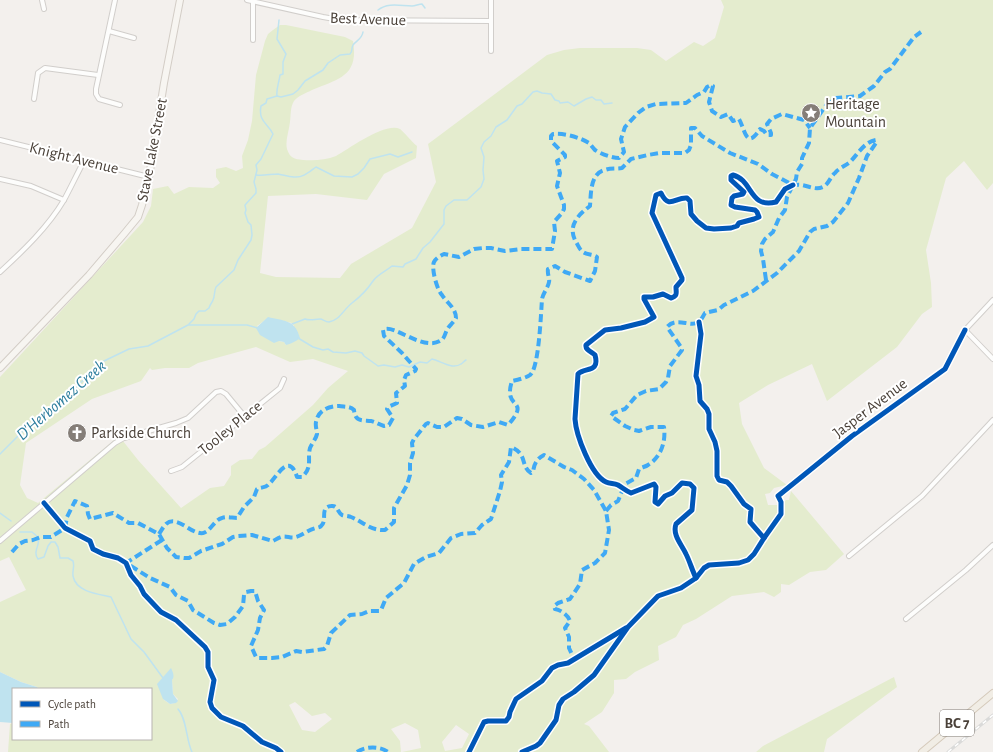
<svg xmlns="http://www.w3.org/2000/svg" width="993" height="752" font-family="'Alegreya Sans',sans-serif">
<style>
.green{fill:#e4ecce;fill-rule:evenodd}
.water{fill:#bfe3ef}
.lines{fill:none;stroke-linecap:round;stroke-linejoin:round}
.stream{stroke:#bfe3ef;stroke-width:1.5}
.minor-casing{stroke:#d1cecb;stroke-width:6}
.secondary-casing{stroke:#d3cdc6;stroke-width:8}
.primary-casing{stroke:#d5cabb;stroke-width:8}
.minor{stroke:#fdfdfc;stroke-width:4}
.secondary{stroke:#f7f5f1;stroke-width:6}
.primary{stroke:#f1ede5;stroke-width:6}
.rail-casing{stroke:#dadad9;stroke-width:3}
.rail{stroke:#fff;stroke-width:1.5;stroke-dasharray:4.5;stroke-linecap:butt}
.quiet{stroke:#3fa9f5;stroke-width:4;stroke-dasharray:8 4;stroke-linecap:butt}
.cycleway-casing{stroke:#fff;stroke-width:8}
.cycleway{stroke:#0057b8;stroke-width:5}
.labels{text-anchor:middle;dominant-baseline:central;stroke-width:4;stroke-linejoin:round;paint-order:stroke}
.shield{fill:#fff;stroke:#807a74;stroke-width:1}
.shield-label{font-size:15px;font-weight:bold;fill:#4a4139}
.street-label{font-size:16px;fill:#4a4139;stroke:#fff}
.poi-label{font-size:16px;fill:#4a4139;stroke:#fff;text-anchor:start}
.water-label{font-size:17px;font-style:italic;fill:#2c7d9d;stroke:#fff}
</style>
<rect width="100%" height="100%" fill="#f3f0ed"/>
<g class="green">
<path d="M 721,0 L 993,0 L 993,183 L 987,190 L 964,161 L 946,178 L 926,250 L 931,283 L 932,307 L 922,314 L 897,347 L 827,401 L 812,364 L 768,385 L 739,403 L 742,424 L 764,468 L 787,485 L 774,488 L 770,493 L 765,494 L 768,505 L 781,505 L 786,500 L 789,500 L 791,491 L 844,554 L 826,570 L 810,572 L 789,585 L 781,584 L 781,592 L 774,597 L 764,592 L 732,596 L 696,619 L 683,625 L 676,637 L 658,646 L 659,660 L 635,672 L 626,679 L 614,680 L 614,693 L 602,712 L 584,724 L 589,726 L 609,752 L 402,752 L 421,748 L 418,730 L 405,723 L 391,729 L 400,741 L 401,752 L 8,752 L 10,724 L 13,723 L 13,739 L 151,739 L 151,689 L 39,689 L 37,687 L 21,682 L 0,672 L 0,602 L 26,590 L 9,557 L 0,561 L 0,377 L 143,222 L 151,206 L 153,189 L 168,186 L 174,194 L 189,187 L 213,188 L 220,183 L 216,177 L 216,169 L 226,167 L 236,171 L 243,168 L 242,156 L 248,140 L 252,121 L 256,75 L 265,41 L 268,34 L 273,30 L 280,25 L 286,25 L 345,37 L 353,41 C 359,76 339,79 312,90 C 306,93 298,96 294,101 C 290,107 291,116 290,122 C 289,131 285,141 287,149 C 290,158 294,159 303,160 C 314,161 326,160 336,156 C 349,149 385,122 400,129 C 402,130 413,143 417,146 L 416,158 L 384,174 L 367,200 L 316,194 L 268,196 L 260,273 L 276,277 L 340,278 L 351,264 L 412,228 L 436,182 L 428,144 L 547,55 L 564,50 L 580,48 L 637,48 L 651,50 L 666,61 L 694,42 L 703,46 L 715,38 L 724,7 ZM 268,318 L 292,323 L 294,326 L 286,345 L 284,342 L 268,339 L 257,326 ZM 256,347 L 290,362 L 313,359 L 348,371 L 328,388 L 313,405 L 265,447 L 259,450 L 252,459 L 240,460 L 231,466 L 231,475 L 224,486 L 210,488 L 181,508 L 138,460 L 119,436 L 38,503 L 27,498 L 20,485 L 26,443 L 92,399 L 141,381 L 150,368 L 152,370 L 165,368 L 189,368 L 198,363 ZM 173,678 L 172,680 L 173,694 L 178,699 L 175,703 L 170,704 L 164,700 L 161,692 ZM 295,702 L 312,716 L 325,713 L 332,719 L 315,732 L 302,730 L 289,705 ZM 456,725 L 469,734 L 462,748 L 445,751 L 442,742 Z"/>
<path d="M 894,677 L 897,687 L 827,739 L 824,752 L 756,752 L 763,746 Z"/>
</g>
<g class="water">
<path d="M 268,317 C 283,321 295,319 300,338 C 297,341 290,344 286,345 L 284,342 L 279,341 L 274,343 L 260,335 L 256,328 Z"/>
<path d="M 171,668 C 173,672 175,677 172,680 L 173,694 L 178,701 L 176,703 L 170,704 L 163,699 L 157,684 Z"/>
<path d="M 0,672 L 21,682 L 37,687 L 39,689 L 13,689 L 13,723 L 0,722 Z"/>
</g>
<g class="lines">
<g class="stream">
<path d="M 378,10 C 388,2 401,6 412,6 C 415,6 419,4 422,4 L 425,8"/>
<path d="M 277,96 L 281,97 L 293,94 L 298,90 L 305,81 L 323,70 L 328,63 L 340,55 L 350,54 C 353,51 351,49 353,45 C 357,40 362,39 363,32"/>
<path d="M 256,175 C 264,176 271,174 278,174 C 283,175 289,177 294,177 C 303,178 309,172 316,167 L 334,176 L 352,177 L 358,174 L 364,168 L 370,159 L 390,154 L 398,157 L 412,152"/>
<path d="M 189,324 L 194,319 L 196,314 L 199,311 L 205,311 L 209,308 C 210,304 212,303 213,300 C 215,296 214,291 216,287 L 234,270 L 238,260 L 251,240 L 252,235 L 251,225 L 248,222 L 245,213 L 246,210 L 245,205 L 256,193 L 256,189 L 254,182 L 257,170 L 256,165 L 261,159 L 273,134 C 268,123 258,122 261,106 L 266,103 L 267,99 L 277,96 C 276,89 279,83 280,75 L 283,74 L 283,62 L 286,54 L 277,39 L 279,20"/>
<path d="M 292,324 L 305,319 C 310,321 315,319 320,319 C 323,319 325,322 329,322 C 340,320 343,310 352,303 C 360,297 367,290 373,281 C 377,275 386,271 392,266 L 403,267 L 405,264 L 416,259 L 423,248 L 430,242 L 444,224 L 444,210 L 446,206 L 454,200 L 467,200 L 481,187 L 484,179 L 483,170 L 484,157 L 481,148 L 484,142 L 491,136 L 496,127 L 507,120 L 517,106 L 522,104 L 533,92 L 537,91 L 542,93 L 551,94 L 555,100 L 559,101 L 560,103 L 568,102 L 574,106 L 586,99 L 592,97 L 596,100 L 601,100 L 604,104 L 612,103"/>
<path d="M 298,338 L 313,347 L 323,350 L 328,349 L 333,352 L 346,353 L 355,351 L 362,353 L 364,356 L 378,366 L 384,365 L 395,367 L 402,365 L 409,367 L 420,362 L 427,363 L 432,359 C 441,361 452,370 461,364 C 463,363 464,361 466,360"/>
<path d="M 0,454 L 28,426 L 66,400 L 76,387 L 104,361 L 129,349 L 148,346 L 188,325 L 247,325 L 258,328"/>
<path d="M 0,513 L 11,521"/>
<path d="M 20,532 L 32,532 L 38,537 C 41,545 32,551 38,559 L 44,557 L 48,546 L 51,542 L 55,542 L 58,547 L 60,558 L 68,558 L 73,561 C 75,566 72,571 73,576 C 76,592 98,594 111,597 L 131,639 L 144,652 L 163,678"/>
<path d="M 178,709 C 187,719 186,740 192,752"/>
</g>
<defs>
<g id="minor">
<path d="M 42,0 L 44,9"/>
<path d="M 115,0 L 96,89 L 96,94 L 99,99 L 120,105"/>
<path d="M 247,0 L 323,17 L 340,20 L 490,21"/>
<path d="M 253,0 L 253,40"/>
<path d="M 109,31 L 134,38"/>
<path d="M 491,51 L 491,0"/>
<path d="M 34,99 L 38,73 L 45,68 L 98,75"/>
<path d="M 0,140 L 149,177"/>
<path d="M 0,179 L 31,186 L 64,200"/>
<path d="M 0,272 C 23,251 48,227 64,200 C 71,187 77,174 84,161"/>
<path d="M 965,330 L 993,359"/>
<path d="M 171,471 L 182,467 L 280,388 L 284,379"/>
<path d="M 778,496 L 852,436 L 945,369 L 965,330 L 993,300"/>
<path d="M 0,541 L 115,443 L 124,438 L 176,423 L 188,418 L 216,392 L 221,391 L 226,394 L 245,417"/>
<path d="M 849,556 L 922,496 L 993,420"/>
<path d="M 906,619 L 966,570 L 993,545"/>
</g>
<path id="secondary" d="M 0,368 L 89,275 L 124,234 L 138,217 L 142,205 L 149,177 L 164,83 L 180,0"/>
<path id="primary" d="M 922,752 L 993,693"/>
</defs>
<use href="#minor" class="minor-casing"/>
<use href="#secondary" class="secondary-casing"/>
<use href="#primary" class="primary-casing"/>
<use href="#minor" class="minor"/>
<use href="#secondary" class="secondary"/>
<use href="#primary" class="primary"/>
<defs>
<path id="rail" d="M 948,752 L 993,715"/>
</defs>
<use href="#rail" class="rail-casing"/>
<use href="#rail" class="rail"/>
<g class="quiet">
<path d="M 766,280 L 763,259 L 761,251 L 762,244 L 765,239 L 773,232 L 779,218 L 785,210 L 787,197 L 796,179 L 797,172 L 802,164 L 802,158 L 809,143 L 810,128 L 827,104 L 836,98 L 860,96 L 874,86 L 885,72 L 890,69 L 914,37 L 921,32"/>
<path d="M 606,511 L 611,505 L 618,501 L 625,484 L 636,478 L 639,469 C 642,467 645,467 648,465 C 661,457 666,442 664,427 L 651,427 L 639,431 L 634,430 L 625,426 L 611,416 L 613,413 L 625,409 L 637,395 L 646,391 L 659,389 L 666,382 L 668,378 L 670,366 L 682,350 L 681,347 L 667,327 C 677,316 690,328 699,322 C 702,319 703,316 705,313 L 718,310 L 724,305 L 753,291 L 777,273 L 799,251 L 810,232 L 814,229 L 827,226 L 833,222 L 848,203 L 859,178 L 867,156 L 876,143 L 876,140 C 864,142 858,154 850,162 C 845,166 839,168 835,173 C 830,177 829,184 823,187 C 812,192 802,180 790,187"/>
<path d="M 159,534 C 161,531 163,527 166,524 C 177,514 191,535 203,533 C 211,531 214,520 222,518 C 227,516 232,518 237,518 L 244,507 L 254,497 L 257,489 C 261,487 266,488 269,484 C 277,477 289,451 297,477 L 302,477 C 313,467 307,460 310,448 C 312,443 316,439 317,434 C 317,430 315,426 316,422 C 318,410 329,406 339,406 C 345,407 350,406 354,410 C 355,422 362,420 371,421 C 376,422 380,425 384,426 L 389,425 L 393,418 L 387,409 L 388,407 L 397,403 L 396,393 L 405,386 L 404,380 L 406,375 L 415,371 L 416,369 L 402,353 L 384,336 L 383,330 C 393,323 422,351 440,341 C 445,339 445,332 448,328 C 450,325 454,322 456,318 C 456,308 447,303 442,295 C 437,290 431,268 434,262 C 436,258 440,256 444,254 L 459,257 L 474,249 L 483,248 L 491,248 L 505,251 L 521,249 L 552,249 L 555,231 L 554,222 L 562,213 L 564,209 L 564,205 L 557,186 L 560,173 L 557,161 L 565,157 L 565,155 L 551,141 L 551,136 L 553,134 C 564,133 579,137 589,143 C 591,145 593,148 595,150 C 601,154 612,158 619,158 L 624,152 L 621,139 L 625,127 L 638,113 L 646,107 L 656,104 L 686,103 L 697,95 L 704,92 L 707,87 L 711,85 L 713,86 L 709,102 L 712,111 L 721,117 L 728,114 L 733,121 L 739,119 C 745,129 746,151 760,129 L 764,131 L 767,135 L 771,135 L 771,133 L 767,124 L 771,119 L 782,114 L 804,120 L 810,128"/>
<path d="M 162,540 L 126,563 L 150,578 L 170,587 L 176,595 L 188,601 L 193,610 L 214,623 L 220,625 L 227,624 L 235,617 L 243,606 L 244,595 L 246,592 L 251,591 L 255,591 L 258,601 L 264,610 L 260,618 L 258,630 L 251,646 L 256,657 L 259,658 L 272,658 L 282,657 L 296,651 L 302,652 L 324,649 L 327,646 L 331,633 L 350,615 L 362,614 L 369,611 L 379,611 L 381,610 L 386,598 L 404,583 L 414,564 L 426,557 L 439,553 L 451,538 L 461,534 L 475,533 L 482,525 L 491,519 L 500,491 L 502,482 L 501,475 L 509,462 L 511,447 C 528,454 520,466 531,473 L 533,472 C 534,465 536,459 544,455 L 564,467 L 572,470 L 584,479 L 594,490 L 606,511 L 609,530 L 605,553 L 595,563 L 582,570 L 580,584 L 570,599 L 558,603 L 554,606 L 555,609 C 561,610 568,615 570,621 L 565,628 L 569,637 L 569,648 L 574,659"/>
<path d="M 12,552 L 19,544 L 25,541 L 33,540 L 41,537 L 51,537 L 65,528 L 67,517 L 75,501 L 87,506 L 88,514 L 90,519 L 113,513 L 129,523 L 138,523 L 159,534 L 167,548 L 176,557 L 184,558 L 189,558 L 201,551 L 222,544 L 233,537 L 238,536 L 252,535 L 273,541 C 275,540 278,538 281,537 C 286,535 291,539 296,537 C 303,535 308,530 316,528 C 316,528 321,527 321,526 C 328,521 319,507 331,506 C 338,505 337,512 342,515 C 345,516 349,516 351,517 C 363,522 371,531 385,530 L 394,522 L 394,508 L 407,485 L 410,475 L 410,463 L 413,453 L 412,443 L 414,439 L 426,424 L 428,423 L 437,427 L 444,427 L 457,418 L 462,419 L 471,425 L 483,427 L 499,422 L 508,425 C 529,401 509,408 510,391 C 510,388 511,384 512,381 C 517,380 526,378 530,375 C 539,369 541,312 542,299 C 543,293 548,288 549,282 C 550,278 547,274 548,269 L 555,266 L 565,272 L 590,281 L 595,271 L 597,257 C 593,254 587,255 583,252 C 579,249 578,245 576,242 C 567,226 578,215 590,206 C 591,194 590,173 605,170 C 610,168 616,169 622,168 L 631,159 L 648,155 L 660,153 L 685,153 L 689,150 L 691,145 L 691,128 L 695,128 L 702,136 L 730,153 L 758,164 L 772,174 L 793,185"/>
<path d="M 357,752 C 366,746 380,746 388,752"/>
</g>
<defs>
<g id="cycleway">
<path d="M 699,322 L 701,334 L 696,376 L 699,385 L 700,401 L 707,409 L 709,414 L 709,429 L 715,442 L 717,451 L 717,476 L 719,480 L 727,482 L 731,486 L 744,504 L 751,509 L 750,522 L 764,538"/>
<path d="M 44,503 L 65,528 L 90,541 L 93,549 L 103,554 L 118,558 L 126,563 L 131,575 L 140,586 L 144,594 L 161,612 L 176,620 L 205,647 L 208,652 L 208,667 L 214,680 L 210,702 L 212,708 L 221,717 L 243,726 L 262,742 L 276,748 L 281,752"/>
<path d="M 696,578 C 692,570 690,562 686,554 C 682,545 672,535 676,524 L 692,510 L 694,488 L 690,484 L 682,483 L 672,493 L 665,496 L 658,504 L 655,502 L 656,487 L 654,484 L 631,493 C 626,491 623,488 618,485 C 614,483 610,484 606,482 C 591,475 576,435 575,419 L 578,374 C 585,367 600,373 595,355 C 592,352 585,350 586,345 L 605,330 L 621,328 L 645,322 L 654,317 L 644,299 L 644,297 L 653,297 L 663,294 L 671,298 C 678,296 676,293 676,287 L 682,280 L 682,278 L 652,213 L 656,195 L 661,193 C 669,210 675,197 687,198 L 690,201 L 691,214 L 697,221 L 706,228 L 714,229 L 731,228 L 737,226 L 739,223 L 754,219 L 759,217 L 757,212 L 755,210 L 735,207 L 731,205 L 732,198 L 734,196 L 743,194 L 744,192 L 731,180 L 731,176 L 733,175 C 753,180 749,209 776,202 L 785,189 L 793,185"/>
<path d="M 469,752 L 484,722 L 488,721 L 506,721 L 509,717 L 510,712 L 516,699 L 542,681 L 552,668 L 558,665 L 568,663 L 626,628"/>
<path d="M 522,752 L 536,746 L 540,743 L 556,720 L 559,705 L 563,699 L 574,692 L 594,675 L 628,627 L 658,596 L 681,588 L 696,578 L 704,568 L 709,565 L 739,563 L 748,560 L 754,554 L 764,538 L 781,514 L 781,502 L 778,496 L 852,436 L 945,369 L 965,330"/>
</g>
</defs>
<use href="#cycleway" class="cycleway-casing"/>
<use href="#cycleway" class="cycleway"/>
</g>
<defs>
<symbol id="sight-disc" viewBox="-11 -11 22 22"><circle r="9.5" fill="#857e78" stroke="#fff"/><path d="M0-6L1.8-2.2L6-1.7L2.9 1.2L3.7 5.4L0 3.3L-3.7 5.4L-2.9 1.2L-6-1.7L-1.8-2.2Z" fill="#fff"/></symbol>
<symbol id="church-disc" viewBox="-11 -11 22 22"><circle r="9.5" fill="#857e78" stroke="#fff"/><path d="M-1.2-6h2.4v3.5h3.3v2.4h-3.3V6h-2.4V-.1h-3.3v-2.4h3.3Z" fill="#fff"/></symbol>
</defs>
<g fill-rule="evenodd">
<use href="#sight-disc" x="800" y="102" width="22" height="22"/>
<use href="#church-disc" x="66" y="422" width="22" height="22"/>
</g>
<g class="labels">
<rect class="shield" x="940" y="710" width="34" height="26" rx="3"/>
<g class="shield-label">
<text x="957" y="723">BC 7</text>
</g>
<g class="street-label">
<text transform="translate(368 19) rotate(2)">Best Avenue</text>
<text transform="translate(152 150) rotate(-79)">Stave Lake Street</text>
<text transform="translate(74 158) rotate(14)">Knight Avenue</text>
<text transform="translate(870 408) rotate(-37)">Jasper Avenue</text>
<text transform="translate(230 428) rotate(-39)">Tooley Place</text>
</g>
<g class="poi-label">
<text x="825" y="104">Heritage<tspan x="825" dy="18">Mountain</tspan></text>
<text x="91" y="433">Parkside Church</text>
</g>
<g class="water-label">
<text transform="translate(61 400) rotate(-41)">D'Herbomez Creek</text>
</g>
</g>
<rect x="12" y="688" width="140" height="52" fill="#ffffff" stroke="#b7b3b0"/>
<rect x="20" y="701" width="20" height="6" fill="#0057b8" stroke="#b7b3b0"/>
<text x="48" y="708" font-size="12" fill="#4a4139">Cycle path</text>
<rect x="20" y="721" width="20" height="6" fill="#3fa9f5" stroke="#b7b3b0"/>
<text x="48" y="728" font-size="12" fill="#4a4139">Path</text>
</svg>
